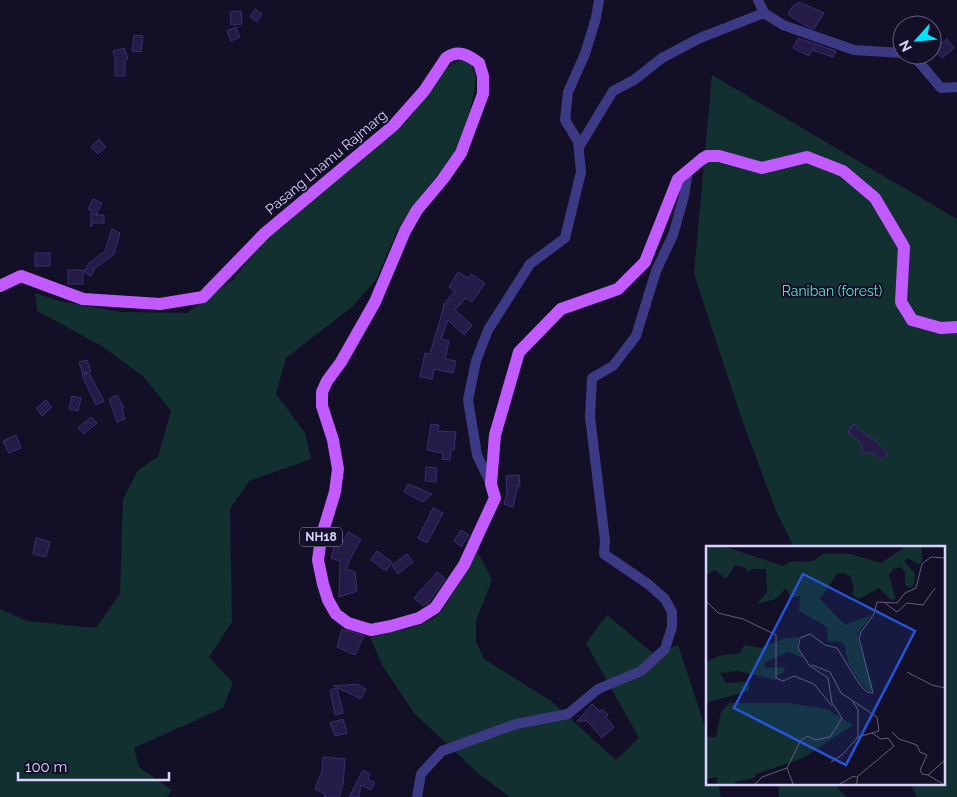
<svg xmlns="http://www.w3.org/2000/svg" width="957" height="797" font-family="Raleway,sans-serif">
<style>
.green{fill:#12302f}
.building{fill:#241b47;stroke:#3b2d73}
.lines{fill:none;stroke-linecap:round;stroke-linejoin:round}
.street{stroke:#3d3a85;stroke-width:10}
.primary{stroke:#c25bff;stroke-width:12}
.labels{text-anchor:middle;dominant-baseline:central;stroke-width:4;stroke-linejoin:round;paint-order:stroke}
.shield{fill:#130f26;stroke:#9e99be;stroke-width:1}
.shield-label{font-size:12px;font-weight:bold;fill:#d9d4ff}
.street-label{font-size:14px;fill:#d9d4ff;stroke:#130f26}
.park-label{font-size:14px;fill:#5fe0c0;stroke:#130f26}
.inset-road{fill:none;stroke:#625e7d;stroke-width:1}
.view{fill:#2655da;fill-opacity:0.15;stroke:#2655da;stroke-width:2.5}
.inset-edge{fill:none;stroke:#d9d4ff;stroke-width:2.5}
</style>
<rect width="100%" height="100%" fill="#130f26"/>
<g class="green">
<path d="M 459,61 L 465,61 L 471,64 L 476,77 L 474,94 L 468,116 L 455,151 L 438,175 L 414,204 L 398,229 L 376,280 L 352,307 L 286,358 L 276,394 L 305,433 L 311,459 L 249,481 L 230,509 L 232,622 L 209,657 L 233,683 L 223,708 L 134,748 L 139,767 L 172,790 L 167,797 L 0,797 L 0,609 L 27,621 L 96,628 L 120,594 L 123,499 L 138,470 L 158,457 L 171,411 L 143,376 L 100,345 L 37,311 L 35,293 L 62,302 L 122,312 L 187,313 L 234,279 L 271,233 L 406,123 L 446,68 Z"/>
<path d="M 712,75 L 957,219 L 957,797 L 917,797 L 910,783 L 943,783 L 943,547 L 794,547 L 776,511 L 741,417 L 694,274 Z"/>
<path d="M 477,551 L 492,580 L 476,621 L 476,642 L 484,659 L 551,701 L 616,760 L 639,738 L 586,643 L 607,615 L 654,654 L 678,645 L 707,733 L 707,783 L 718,783 L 721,797 L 510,797 L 480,775 L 414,713 L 382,665 L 370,637 C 390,632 415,629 433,619 C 447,610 468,567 477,551 Z"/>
<path d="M 784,783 L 834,783 L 846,797 L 779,797 L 779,786 Z"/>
</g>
<g class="building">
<path d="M 799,2 L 824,13 L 814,29 L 804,25 L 788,14 L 793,6 Z"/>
<path d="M 255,9 L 262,14 L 257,22 L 250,17 Z"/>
<path d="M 241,11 L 242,24 L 231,25 L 230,12 Z"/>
<path d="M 236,27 L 240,37 L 231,41 L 227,31 Z"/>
<path d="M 134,35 L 143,36 L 141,52 L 132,51 Z"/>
<path d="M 798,38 L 836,51 L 833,57 L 812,50 L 809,56 L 793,48 Z"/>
<path d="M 947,39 L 954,48 L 942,58 L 934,49 Z"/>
<path d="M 124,48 L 128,59 L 125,60 L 125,76 L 115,76 L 115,59 L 113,51 Z"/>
<path d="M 99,139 L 106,147 L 98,154 L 91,147 Z"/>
<path d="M 93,199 L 102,203 L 96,215 L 104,215 L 104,223 L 93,223 L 91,227 L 91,210 L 88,209 Z"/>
<path d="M 112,229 L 120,233 L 114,254 L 95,268 L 91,276 L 84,272 L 89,263 L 105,251 Z"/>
<rect x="35" y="253" width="15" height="13"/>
<rect x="68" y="270" width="15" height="14"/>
<path d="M 458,272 L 468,278 L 471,274 L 485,283 L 472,302 L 466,298 L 455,310 L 472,325 L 464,335 L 448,320 L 441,339 L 449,341 L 445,359 L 456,361 L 453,373 L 434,369 L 432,379 L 420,377 L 425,353 L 430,354 L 444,306 L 443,305 L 455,291 L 449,287 Z"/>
<path d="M 87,360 L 91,371 L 83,374 L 79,362 Z"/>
<path d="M 89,373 L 104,401 L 96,405 L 82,375 Z"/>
<path d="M 117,395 L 124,408 L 122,409 L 125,419 L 117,422 L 109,399 Z"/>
<path d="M 72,396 L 81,398 L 78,411 L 69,409 Z"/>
<path d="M 46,400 L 52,407 L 42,416 L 36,408 Z"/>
<path d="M 91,417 L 97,423 L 84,434 L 78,428 Z"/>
<path d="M 431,424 L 439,425 L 438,431 L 456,432 L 454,450 L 451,449 L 450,460 L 442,459 L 443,453 L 427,450 Z"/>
<path d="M 854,424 L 871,439 L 873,438 L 888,454 L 881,460 L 875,454 L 862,452 L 862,444 L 848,432 Z"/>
<path d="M 16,435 L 21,448 L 9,453 L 3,441 Z"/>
<path d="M 426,467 L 437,468 L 436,482 L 425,481 Z"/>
<path d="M 519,475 L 520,486 L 518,486 L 513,507 L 504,504 L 507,494 L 506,476 Z"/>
<path d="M 408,484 L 432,494 L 423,502 L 404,492 Z"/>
<path d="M 433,508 L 443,513 L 427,543 L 418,538 Z"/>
<path d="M 461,530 L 469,535 L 461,547 L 454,541 Z"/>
<path d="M 348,532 L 361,539 L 351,557 L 346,569 L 355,572 L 357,591 L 339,597 L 340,561 L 331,558 L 336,541 L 341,545 Z"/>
<path d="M 36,538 L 50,542 L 46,557 L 33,554 Z"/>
<path d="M 377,551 L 392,562 L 386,571 L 371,560 Z"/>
<path d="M 407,554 L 413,562 L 398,574 L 392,565 Z"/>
<path d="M 437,572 L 445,579 L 429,602 L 423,606 L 414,598 Z"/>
<path d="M 342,629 L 364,636 L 355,655 L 337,647 Z"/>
<path d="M 357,684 L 366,689 L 361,699 L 334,686 Z"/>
<path d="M 337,688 L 343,713 L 335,715 L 330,690 Z"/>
<path d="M 592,704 L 600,711 L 602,709 L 608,715 L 606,717 L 614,727 L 602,738 L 587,721 L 577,721 Z"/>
<path d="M 343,719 L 347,733 L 335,736 L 330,723 Z"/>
<path d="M 323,757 L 345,759 L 343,784 L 339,797 L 324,797 L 325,794 L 315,789 L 322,771 Z"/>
<path d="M 363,770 L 370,774 L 368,779 L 375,783 L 371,790 L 361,785 L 359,797 L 349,797 Z"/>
</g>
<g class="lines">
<g class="street">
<path d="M 764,13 L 783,25 L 854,50 L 902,53"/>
<path d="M 913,55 L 941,88 L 957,87"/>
<path d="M 579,147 L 613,91 L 634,80 L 662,58 L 700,38 L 764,13 L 758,0"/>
<path d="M 491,484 L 477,455 L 468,400 L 476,361 L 488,330 L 530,264 L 565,238 L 581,172 L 578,141 L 565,120 L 568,92 L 585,54 L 596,18 L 599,0"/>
<path d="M 417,797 L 421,774 L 442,751 L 516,724 L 568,714 L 598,689 L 641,671 L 665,649 L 672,627 L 672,612 L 665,599 L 648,584 L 604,554 L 605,541 L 590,417 L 592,378 L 613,366 L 636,336 L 656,271 L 673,235 L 684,196 L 688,171"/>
</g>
<path class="primary" d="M 0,286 L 21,276 L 83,299 L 160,304 L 203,297 L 265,233 L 393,126 L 424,91 L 446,58 C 458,49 468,55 479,63 L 483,76 L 483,94 L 461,153 L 443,179 L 417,210 L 405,231 L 375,302 L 341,362 L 327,381 L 322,392 L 322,406 L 333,440 L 338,469 L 335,492 L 321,538 L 318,560 L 323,584 L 328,600 L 336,614 L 348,623 L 371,630 L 391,626 L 419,618 L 435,608 L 464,565 L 495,498 L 491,484 L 495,435 L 519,352 L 561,309 L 618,289 L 645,262 L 678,179 L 702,159 L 707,156 L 719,156 L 762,168 L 807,157 L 843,171 L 875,198 L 904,247 L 901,302 L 912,320 L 941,328 L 957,327"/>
</g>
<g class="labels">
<rect class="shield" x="300" y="527.5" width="42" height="19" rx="4"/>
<g class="shield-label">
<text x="321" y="537">NH18</text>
</g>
<g class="street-label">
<text transform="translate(326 162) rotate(-40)">Pasang Lhamu Rajmarg</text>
</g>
<g class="park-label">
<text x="832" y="291">Raniban (forest)</text>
</g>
</g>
<g transform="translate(706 546)">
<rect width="239" height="239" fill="#130f26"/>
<path d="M 3,1 L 20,1 L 77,20 L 84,16 L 107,15 L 117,8 L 144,8 L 175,17 L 199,1 L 216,1 L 216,16 L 212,18 L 201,12 L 198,15 L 209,27 L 208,39 L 204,42 L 199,39 L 199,26 L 195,21 L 187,23 L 183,29 L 190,53 L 185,54 L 173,42 L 153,53 L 146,49 L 148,40 L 144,30 L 138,27 L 131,28 L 114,53 L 139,79 L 165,69 L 151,89 L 167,143 L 164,146 L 155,138 L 143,118 L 138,99 L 134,95 L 122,96 L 121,81 L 93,65 L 94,50 L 85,52 L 80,42 L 70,53 L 51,58 L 61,46 L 60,23 L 46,23 L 42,27 L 40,22 L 29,19 L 20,33 L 9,24 L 0,29 L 0,3 ZM 93,91 L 91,99 L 97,112 L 82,106 L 58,117 L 60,122 L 77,121 L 79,126 L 70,130 L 70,134 L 32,125 L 14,127 L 20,137 L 38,136 L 43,138 L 43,145 L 0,157 L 0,116 L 13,110 L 34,107 L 38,99 L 55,102 L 79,92 ZM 23,157 L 82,157 L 121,163 L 147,179 L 97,212 L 50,228 L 48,232 L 29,236 L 29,238 L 12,238 L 10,231 L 1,233 L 0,238 L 0,191 L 10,191 L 15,166 Z" fill="#12302f"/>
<path class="inset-road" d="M 0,55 L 12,67 L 37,73 L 70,89 L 70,132 L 77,135 L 88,130 L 108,138 L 126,160M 179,57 L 191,66 L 201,57 L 217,59 L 229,42M 106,119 L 124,126 L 135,147 L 171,171 L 173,185 L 152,191 L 152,164 L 147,156M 201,126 L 226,139 L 239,142M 186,186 L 193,193 L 211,199 L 214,206 L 221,209 L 214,224 L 216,228 L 222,229M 125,216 L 136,209 L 152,191M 151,231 L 188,200 L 182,192 L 175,193 L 166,187M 49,238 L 56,231 L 81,222M 87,238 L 81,222 L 95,194 L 102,190 L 109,194 L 124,191 L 136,172 L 126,157 L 122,132 L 103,119 L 92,102 L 94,92 L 104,88 L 119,99 L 131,102 L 154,139 L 161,146 L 167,147 L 153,92 L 155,86 L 168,68 L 171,56 L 191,57 L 199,47 L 210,42 L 216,18 L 225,11 L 239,12M 134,238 L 148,230 L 152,232 L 150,238M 237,238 L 222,229 L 239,214"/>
<path class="view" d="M 97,28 L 209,85 L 140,219 L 28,162 Z"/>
<rect width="239" height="239" class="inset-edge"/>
</g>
<g transform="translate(917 40) rotate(243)"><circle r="24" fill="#130f26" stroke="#625e7d"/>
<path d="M0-4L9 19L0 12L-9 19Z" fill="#00e5ff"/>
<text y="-8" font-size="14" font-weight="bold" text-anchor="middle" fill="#d9d4ff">N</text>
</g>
<path d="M18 772v8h151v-8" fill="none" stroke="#d9d4ff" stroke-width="2.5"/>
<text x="25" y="772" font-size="15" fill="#d9d4ff" stroke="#130f26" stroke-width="4" paint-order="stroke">100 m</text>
</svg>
